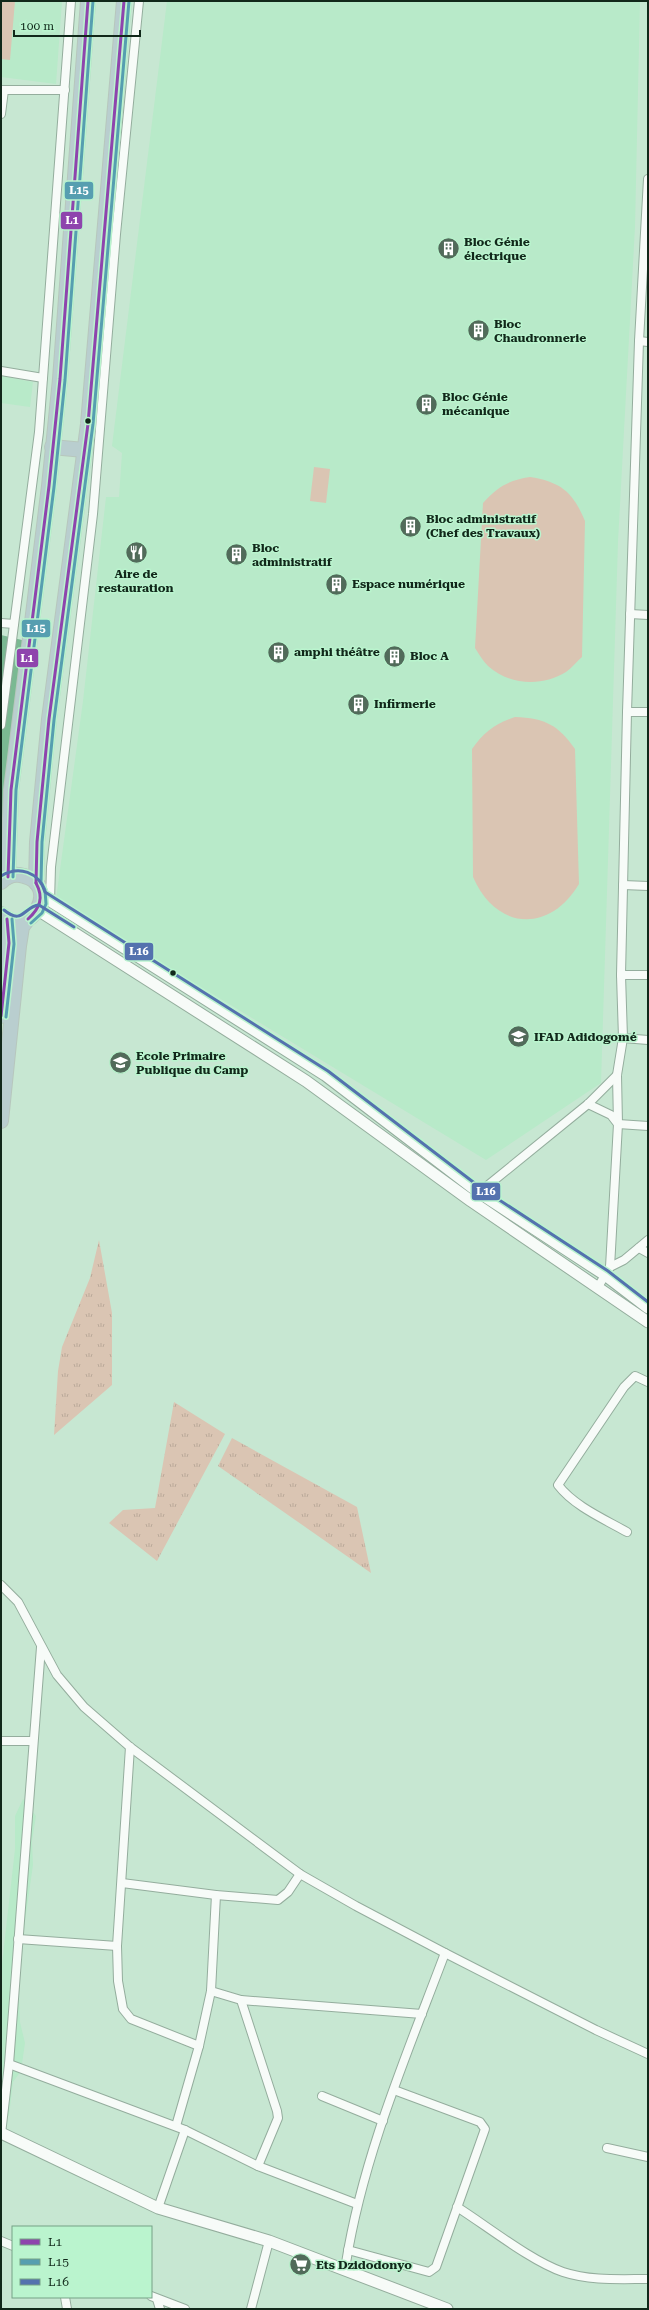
<svg xmlns="http://www.w3.org/2000/svg" width="649" height="2310" font-family="'Roboto Serif',serif">
<style>
.built{fill:#b8eac9}
.grass{fill:url(#grass-tufts)}
.park{fill:#dac5b3}
.water{fill:#7ab992}
.lines{fill:none;stroke-linecap:round;stroke-linejoin:round}
.street-casing{stroke:#94ad9d;stroke-width:10}
.secondary-casing{stroke:#94ad9d;stroke-width:13}
.highway-casing{stroke:#b7c7bd;stroke-width:16}
.street{stroke:#f7fbf8;stroke-width:8}
.secondary{stroke:#f7fbf8;stroke-width:11}
.highway{stroke:#b9cecf;stroke-width:14}
.bus-1-casing{stroke:#baf4ce;stroke-width:6}
.bus-2-casing{stroke:#baf4ce;stroke-width:6}
.bus-3-casing{stroke:#baf4ce;stroke-width:6}
.bus-1{stroke:#8e44ad;stroke-width:3}
.bus-2{stroke:#569eb0;stroke-width:3}
.bus-3{stroke:#5472ae;stroke-width:3}
.bus-dot{fill:#11281a;stroke:#baf4ce;stroke-width:1.5}
.labels{text-anchor:middle;dominant-baseline:central;stroke-width:3;stroke-linejoin:round;paint-order:stroke}
.poi-label{font-size:12px;font-weight:bold;fill:#11281a;stroke:#baf4ce;text-anchor:start}
.line-badge{stroke:#baf4ce;stroke-width:1.5}
.badge-label{font-size:11px;text-anchor:middle;font-weight:bold;fill:#fff}
</style>
<defs>
<pattern id="grass-tufts" width="24" height="20" patternUnits="userSpaceOnUse"><rect width="24" height="20" fill="#dac5b3"/><path d="M3 7l-1-3M5 7V3M7 7l1-3M15 17l-1-3M17 17v-4M19 17l1-3" fill="none" stroke="#baa999"/></pattern>
</defs>
<rect width="100%" height="100%" fill="#c7e7d2"/>
<g class="built">
<path d="M 1,1 L 62,1 L 56,84 L 1,77 Z"/>
<path d="M 167,1 L 640,1 L 635,227 L 618,542 L 601,1083 L 486,1160 L 56,899 L 83,701 L 106,497 L 119,497 L 122,453 L 112,446 Z"/>
<path d="M 1,376 L 33,382 L 30,407 L 1,403 Z"/>
<path d="M 23,1799 L 36,1816 L 32,1841 L 33,1865 L 24,1928 L 19,1989 L 20,2022 L 25,2043 L 21,2071 L 13,2082 L 9,2116 L 1,2116 L 2,1964 L 15,1849 L 15,1816 Z"/>
</g>
<g class="grass">
<path d="M 99,1240 L 112,1313 L 112,1385 L 54,1435 L 58,1371 L 62,1347 L 90,1278 Z"/>
<path d="M 174,1402 L 225,1434 L 157,1561 L 109,1523 L 123,1510 L 155,1508 Z"/>
<path d="M 232,1438 L 357,1507 L 371,1573 L 218,1466 Z"/>
</g>
<g class="park">
<path d="M 1,1 L 15,1 L 10,60 L 1,59 Z"/>
<path d="M 314,467 L 330,469 L 326,503 L 310,501 Z"/>
<path d="M 530,477 C 561,482 573,492 585,521 L 582,657 C 577,661 572,668 566,672 C 542,687 509,685 488,666 C 483,661 479,654 475,648 L 483,503 C 497,487 509,480 530,477 Z"/>
<path d="M 515,717 C 545,718 558,725 575,749 L 579,884 C 549,934 496,930 473,877 L 472,749 C 484,732 495,724 515,717 Z"/>
</g>
<path class="water" d="M 1,635 L 26,641 L 9,816 L 1,818 Z"/>
<g class="lines">
<defs>
<g id="street">
<path d="M 1,90 L 65,90"/>
<path d="M 1,114 L 4,90"/>
<path d="M 639,341 L 648,342"/>
<path d="M 1,371 L 43,378"/>
<path d="M 630,614 L 648,615"/>
<path d="M 1,623 L 14,624"/>
<path d="M 627,712 L 648,712"/>
<path d="M 1,725 L 39,432 L 71,1"/>
<path d="M 623,885 L 648,886"/>
<path d="M 50,901 L 51,867 L 93,514 L 116,234 L 139,1"/>
<path d="M 621,975 L 648,975"/>
<path d="M 623,1038 L 648,1040"/>
<path d="M 588,1104 L 611,1115 L 618,1124 L 648,1126"/>
<path d="M 476,1195 L 588,1104 L 617,1075"/>
<path d="M 639,1248 L 648,1253"/>
<path d="M 610,1267 L 624,1260 L 648,1240"/>
<path d="M 598,1287 L 610,1267 L 618,1124 L 617,1075 L 623,1038 L 621,975 L 627,712 L 639,341 L 648,179"/>
<path d="M 627,1532 C 604,1519 574,1506 558,1485 L 624,1387 L 635,1376 L 648,1382"/>
<path d="M 1,1585 L 18,1602 L 57,1675 L 84,1707 L 130,1747 L 300,1874 L 356,1906 L 445,1953 L 596,2030 L 648,2054"/>
<path d="M 1,1741 L 32,1741"/>
<path d="M 130,1747 L 117,1946 L 118,1981 L 123,2009 L 131,2019 L 199,2046"/>
<path d="M 122,1883 L 216,1895 L 278,1900 L 288,1892 L 300,1874"/>
<path d="M 18,1939 L 117,1946"/>
<path d="M 211,1991 L 241,2000 L 277,2111 L 278,2118 L 258,2166"/>
<path d="M 241,2000 L 422,2014"/>
<path d="M 9,2064 L 185,2130 L 258,2166 L 357,2204"/>
<path d="M 322,2096 L 383,2121"/>
<path d="M 176,2126 L 199,2046 L 211,1991 L 216,1895"/>
<path d="M 1,2134 L 9,2064 L 41,1647"/>
<path d="M 607,2148 L 648,2157"/>
<path d="M 457,2207 C 487,2226 531,2261 563,2272 C 590,2281 620,2279 648,2279"/>
<path d="M 158,2208 L 185,2130"/>
<path d="M 1,2241 L 13,2246"/>
<path d="M 348,2250 L 429,2272 L 436,2267 L 485,2129 L 480,2122 L 394,2090"/>
<path d="M 343,2270 L 346,2263 C 363,2156 407,2054 445,1953"/>
<path d="M 151,2296 L 185,2309"/>
<path d="M 65,2297 L 67,2309"/>
<path d="M 157,2299 L 160,2309"/>
<path d="M 251,2309 L 269,2241"/>
</g>
<g id="secondary">
<path d="M 41,895 L 325,1075 L 478,1192 L 605,1275 L 648,1308"/>
<path d="M 38,910 L 306,1081 L 471,1201 L 648,1322"/>
<path d="M 1,2133 L 158,2208 L 269,2241 L 447,2309"/>
</g>
<g id="highway">
<path d="M 52,447 L 84,450"/>
<path d="M 8,877 L 11,790 L 49,486 L 60,379 L 88,1"/>
<path d="M 1,882 C 7,876 15,873 24,876 C 61,885 31,942 1,914"/>
<path d="M 36,883 L 37,842 L 49,719 L 88,424 L 124,1"/>
<path d="M 1,1016 L 9,943 L 7,919"/>
<path d="M 1,1121 L 19,946 L 22,927 L 28,919"/>
</g>
</defs>
<use href="#street" class="street-casing"/>
<use href="#secondary" class="secondary-casing"/>
<use href="#highway" class="highway-casing"/>
<use href="#street" class="street"/>
<use href="#secondary" class="secondary"/>
<use href="#highway" class="highway"/>
<defs>
<g id="bus-1">
<path d="M 8,877 L 11,790 L 49,486 L 60,379 L 88,1"/>
<path d="M 36,883 L 37,842 L 49,719 L 88,424 L 124,1"/>
<path d="M 28,919 C 40,908 44,898 36,883"/>
<path d="M 1,1016 L 9,943 L 7,919"/>
</g>
<g id="bus-2">
<path d="M 13,877 L 16,790 L 54,487 L 65,380 L 93,1"/>
<path d="M 31,923 L 42,913 L 46,904 L 45,890 L 41,882 L 42,842 L 54,720 L 93,424 L 129,1"/>
<path d="M 6,1017 L 14,944 L 12,919"/>
</g>
<g id="bus-3">
<path d="M 1,876 C 19,865 39,872 45,892 L 328,1071 L 481,1188 L 608,1271 L 648,1302"/>
<path d="M 4,910 C 23,926 24,906 39,905 L 74,927"/>
</g>
</defs>
<use href="#bus-1" class="bus-1-casing"/>
<use href="#bus-2" class="bus-2-casing"/>
<use href="#bus-3" class="bus-3-casing"/>
<use href="#bus-1" class="bus-1"/>
<use href="#bus-2" class="bus-2"/>
<use href="#bus-3" class="bus-3"/>
</g>
<defs>
<symbol id="building-disc" viewBox="-11 -11 22 22"><circle r="9.5" fill="#516b5a" stroke="#baf4ce"/><path d="M-4-6H4V6H1V3H-1V6H-4ZM-2.5-4.3h1.7v1.8h-1.7ZM.8-4.3h1.7v1.8H.8ZM-2.5-1h1.7V.8h-1.7ZM.8-1h1.7V.8H.8Z" fill="#fff"/></symbol>
<symbol id="restaurant-disc" viewBox="-11 -11 22 22"><circle r="9.5" fill="#516b5a" stroke="#baf4ce"/><path d="M-5-6h1v4h1v-4h1v4h1v-4h1v5L-1.5 .5V6h-2V.5L-5-1ZM5-6V6H3V1.5H1.5Q1.5-4 5-6Z" fill="#fff"/></symbol>
<symbol id="university-disc" viewBox="-11 -11 22 22"><circle r="9.5" fill="#516b5a" stroke="#baf4ce"/><path d="M0-5L7-2L0 1L-7-2ZM-4 1L0 2.5L4 1V4Q0 6-4 4Z" fill="#fff"/></symbol>
<symbol id="school-disc" viewBox="-11 -11 22 22"><circle r="9.5" fill="#516b5a" stroke="#baf4ce"/><path d="M0-5L7-2L0 1L-7-2ZM-4 1L0 2.5L4 1V4Q0 6-4 4Z" fill="#fff"/></symbol>
<symbol id="supermarket-disc" viewBox="-11 -11 22 22"><circle r="9.5" fill="#516b5a" stroke="#baf4ce"/><path d="M-6-5.5h2.5l.6 2H6L4.5 2H-2.5L-4.4-4H-6ZM-1.5 3.2a1.3 1.3 0 1 0 .1 0ZM3 3.2a1.3 1.3 0 1 0 .1 0Z" fill="#fff"/></symbol>
</defs>
<g fill-rule="evenodd">
<use href="#building-disc" x="436" y="236" width="25" height="25"/>
<use href="#building-disc" x="466" y="318" width="25" height="25"/>
<use href="#building-disc" x="414" y="392" width="25" height="25"/>
<use href="#building-disc" x="398" y="514" width="25" height="25"/>
<use href="#restaurant-disc" x="124" y="540" width="25" height="25"/>
<use href="#building-disc" x="224" y="542" width="25" height="25"/>
<use href="#building-disc" x="324" y="572" width="25" height="25"/>
<use href="#building-disc" x="266" y="640" width="25" height="25"/>
<use href="#building-disc" x="382" y="644" width="25" height="25"/>
<use href="#building-disc" x="346" y="692" width="25" height="25"/>
<use href="#university-disc" x="506" y="1024" width="25" height="25"/>
<use href="#school-disc" x="108" y="1050" width="25" height="25"/>
<use href="#supermarket-disc" x="288" y="2252" width="25" height="25"/>
</g>
<g class="bus-dot">
<circle cx="88" cy="421" r="3.5"/>
<circle cx="173" cy="973" r="3.5"/>
</g>
<g class="labels">
<g class="poi-label">
<text x="464" y="242">Bloc Génie<tspan x="464" dy="14">électrique</tspan></text>
<text x="494" y="324">Bloc<tspan x="494" dy="14">Chaudronnerie</tspan></text>
<text x="442" y="397">Bloc Génie<tspan x="442" dy="14">mécanique</tspan></text>
<text x="426" y="519">Bloc administratif<tspan x="426" dy="14">(Chef des Travaux)</tspan></text>
<text x="252" y="548">Bloc<tspan x="252" dy="14">administratif</tspan></text>
<text x="136" y="574" text-anchor="middle">Aire de<tspan x="136" dy="14">restauration</tspan></text>
<text x="352" y="584">Espace numérique</text>
<text x="294" y="652">amphi théâtre</text>
<text x="410" y="656">Bloc A</text>
<text x="374" y="704">Infirmerie</text>
<text x="534" y="1037">IFAD Adidogomé</text>
<text x="136" y="1056">Ecole Primaire<tspan x="136" dy="14">Publique du Camp</tspan></text>
<text x="316" y="2265">Ets Dzidodonyo</text>
</g>
</g>
<g class="line-badge">
<rect x="64" y="181" width="30" height="19" rx="4" fill="#569eb0"/>
<rect x="60" y="211" width="23" height="19" rx="4" fill="#8e44ad"/>
<rect x="21" y="619" width="30" height="19" rx="4" fill="#569eb0"/>
<rect x="16" y="648" width="23" height="20" rx="4" fill="#8e44ad"/>
<rect x="124" y="942" width="30" height="19" rx="4" fill="#5472ae"/>
<rect x="471" y="1182" width="30" height="19" rx="4" fill="#5472ae"/>
</g>
<g class="badge-label">
<text x="79" y="194">L15</text>
<text x="72" y="224">L1</text>
<text x="36" y="632">L15</text>
<text x="27" y="662">L1</text>
<text x="139" y="955">L16</text>
<text x="486" y="1195">L16</text>
</g>
<rect width="649" height="2310" fill="none" stroke="#11281a" stroke-width="4"/>
<rect x="12" y="2226" width="140" height="72" fill="#baf4ce" stroke="#76a286"/>
<rect x="20" y="2239" width="20" height="6" fill="#8e44ad" stroke="#76a286"/>
<text x="48" y="2246" font-size="12" fill="#11281a">L1</text>
<rect x="20" y="2259" width="20" height="6" fill="#569eb0" stroke="#76a286"/>
<text x="48" y="2266" font-size="12" fill="#11281a">L15</text>
<rect x="20" y="2279" width="20" height="6" fill="#5472ae" stroke="#76a286"/>
<text x="48" y="2286" font-size="12" fill="#11281a">L16</text>
<path d="M14 30v6h126v-6" fill="none" stroke="#11281a" stroke-width="2"/>
<text x="20" y="30" font-size="12" fill="#11281a" stroke="#baf4ce" stroke-width="3" paint-order="stroke">100 m</text>
</svg>
